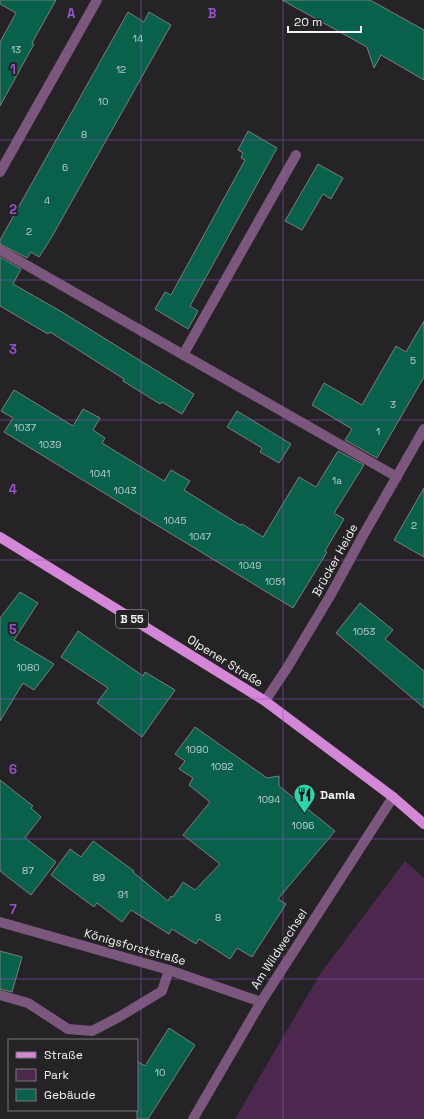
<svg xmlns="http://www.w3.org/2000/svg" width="424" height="1119" font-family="'Space Grotesk',sans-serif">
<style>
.green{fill:#4d284e}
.building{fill:#09614c;stroke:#7b7e7d}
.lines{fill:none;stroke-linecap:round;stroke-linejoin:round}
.minor{stroke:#7c577d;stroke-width:10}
.major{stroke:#d587d7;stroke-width:10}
.grid{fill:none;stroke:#9454ca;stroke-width:1;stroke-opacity:0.55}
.labels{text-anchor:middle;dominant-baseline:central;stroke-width:4;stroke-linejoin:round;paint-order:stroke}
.number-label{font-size:10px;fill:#bbcfcc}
.shield{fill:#252325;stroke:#b7b5b7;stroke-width:1}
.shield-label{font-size:11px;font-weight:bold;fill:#f6f4f6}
.street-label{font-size:12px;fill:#f6f4f6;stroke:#252325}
.poi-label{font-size:12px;font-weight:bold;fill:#f6f4f6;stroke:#252325;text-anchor:start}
.grid-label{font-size:13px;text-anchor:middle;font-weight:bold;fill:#9454ca;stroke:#252325;stroke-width:4;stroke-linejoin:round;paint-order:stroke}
</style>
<rect width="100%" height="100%" fill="#252325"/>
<path class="green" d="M 405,861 L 424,878 L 424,1119 L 235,1119 L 320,974 Z"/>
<g class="building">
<path d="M 0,0 L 56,0 L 32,43 L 34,44 L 0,106 L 0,42 L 16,13 L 0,4 Z"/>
<path d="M 282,0 L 370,0 L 424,30 L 424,80 L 381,55 L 374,68 L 367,47 Z"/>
<path d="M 128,12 L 144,22 L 149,12 L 171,25 L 50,240 L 39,257 L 31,252 L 27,258 L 0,244 L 0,240 Z"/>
<path d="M 248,131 L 277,148 L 190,306 L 198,311 L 188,329 L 155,309 L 165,292 L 171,295 L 245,160 L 241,158 L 243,153 L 238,150 Z"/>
<path d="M 318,164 L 343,178 L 331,199 L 323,194 L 302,230 L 285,221 Z"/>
<path d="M 0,257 L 21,269 L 13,284 L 62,312 L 194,394 L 182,414 L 162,402 L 160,404 L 123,381 L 124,379 L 50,332 L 48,334 L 0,306 Z"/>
<path d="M 424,321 L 424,377 L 377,458 L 345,440 L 352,429 L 312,405 L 324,383 L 362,405 L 396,346 L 406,352 Z"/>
<path d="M 14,390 L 73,426 L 83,409 L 100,418 L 93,430 L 105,438 L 102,443 L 164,481 L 171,470 L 190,481 L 184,490 L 240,525 L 242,524 L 263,537 L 299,477 L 316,487 L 338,451 L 364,465 L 334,513 L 344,519 L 325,551 L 327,552 L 293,608 L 4,432 L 13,418 L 1,411 Z"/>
<path d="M 237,411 L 291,444 L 279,463 L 260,452 L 262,448 L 227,427 Z"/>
<path d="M 424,488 L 424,557 L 394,540 Z"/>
<path d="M 20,592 L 38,603 L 14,640 L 54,664 L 34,690 L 23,683 L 0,721 L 0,618 Z"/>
<path d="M 360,603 L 393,630 L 385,639 L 424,671 L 424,708 L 336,633 Z"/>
<path d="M 78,631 L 143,676 L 145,672 L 175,690 L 142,737 L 97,703 L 108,688 L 61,657 Z"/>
<path d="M 195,727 L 267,778 L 279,776 L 279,786 L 335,831 L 278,899 L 286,904 L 252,957 L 237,948 L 230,959 L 199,939 L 196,944 L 172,929 L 169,934 L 131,910 L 122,922 L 97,903 L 94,907 L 51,875 L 70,849 L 81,857 L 93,841 L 134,871 L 133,872 L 168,901 L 171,896 L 173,897 L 183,882 L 195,890 L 220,864 L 183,835 L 210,802 L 189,785 L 193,778 L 179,769 L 185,761 L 175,754 Z"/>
<path d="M 0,780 L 33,806 L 31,808 L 41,817 L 25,838 L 56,862 L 31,895 L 0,871 Z"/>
<path d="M 0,951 L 22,957 L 12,992 L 0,989 Z"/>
<path d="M 169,1028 L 195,1045 L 148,1119 L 137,1119 L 137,1061 L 145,1066 Z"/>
</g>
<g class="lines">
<g class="minor">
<path d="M 0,172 L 97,0"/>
<path d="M 0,250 L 397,477"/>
<path d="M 183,355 L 296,155"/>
<path d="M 265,701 L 287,668 L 330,596 L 365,532 L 424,429"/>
<path d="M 0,922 L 169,970 L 261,1002"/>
<path d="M 0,995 L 28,1003 L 68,1029 L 92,1031 L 119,1017 L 162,991 L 169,970"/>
<path d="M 193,1119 L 261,1002 L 393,797"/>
</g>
<path class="major" d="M 0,537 L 265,701 L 393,797 L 424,824"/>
</g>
<path class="grid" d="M 141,0 L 141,1119M 283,0 L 283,1119M 0,140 L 424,140M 0,280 L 424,280M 0,420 L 424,420M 0,560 L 424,560M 0,699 L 424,699M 0,839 L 424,839M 0,979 L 424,979"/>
<defs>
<symbol id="restaurant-pin" viewBox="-11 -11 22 30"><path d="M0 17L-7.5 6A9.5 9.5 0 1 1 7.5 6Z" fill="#2ed4aa" stroke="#252325"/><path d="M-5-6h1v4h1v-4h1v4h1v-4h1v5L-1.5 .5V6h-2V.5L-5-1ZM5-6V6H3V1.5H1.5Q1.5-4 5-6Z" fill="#111"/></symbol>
</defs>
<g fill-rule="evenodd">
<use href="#restaurant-pin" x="292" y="782" width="25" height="34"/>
</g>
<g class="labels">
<g class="number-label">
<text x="138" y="38">14</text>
<text x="16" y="49">13</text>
<text x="121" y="69">12</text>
<text x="103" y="101">10</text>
<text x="84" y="134">8</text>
<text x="65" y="167">6</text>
<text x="47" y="200">4</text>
<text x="29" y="231">2</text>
<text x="413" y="360">5</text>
<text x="393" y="404">3</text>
<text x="25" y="427">1037</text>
<text x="378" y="431">1</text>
<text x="50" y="444">1039</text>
<text x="100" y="473">1041</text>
<text x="337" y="480">1a</text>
<text x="125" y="490">1043</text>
<text x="175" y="520">1045</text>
<text x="414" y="525">2</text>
<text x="200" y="536">1047</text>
<text x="250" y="565">1049</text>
<text x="275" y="581">1051</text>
<text x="364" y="631">1053</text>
<text x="28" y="667">1080</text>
<text x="197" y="749">1090</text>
<text x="222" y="766">1092</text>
<text x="269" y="799">1094</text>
<text x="303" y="825">1096</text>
<text x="28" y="870">87</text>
<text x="99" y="877">89</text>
<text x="123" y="894">91</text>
<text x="218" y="917">8</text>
<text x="160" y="1072">10</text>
</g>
<rect class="shield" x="116" y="610" width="32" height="18" rx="3"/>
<g class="shield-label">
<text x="132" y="619">B 55</text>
</g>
<g class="street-label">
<text transform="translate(335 560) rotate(-61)">Brücker Heide</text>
<text transform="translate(225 661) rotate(32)">Olpener Straße</text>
<text transform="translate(135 947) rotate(16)">Königsforststraße</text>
<text transform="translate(279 949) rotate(-57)">Am Wildwechsel</text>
</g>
<g class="poi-label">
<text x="320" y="795">Damla</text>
</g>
</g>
<g class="grid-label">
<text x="71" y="18">A</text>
<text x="212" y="18">B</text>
<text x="13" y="74">1</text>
<text x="13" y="214">2</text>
<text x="13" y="354">3</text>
<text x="13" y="494">4</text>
<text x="13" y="634">5</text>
<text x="13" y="774">6</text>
<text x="13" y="914">7</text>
</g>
<rect x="8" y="1039" width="130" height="72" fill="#252325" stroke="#797779"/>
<rect x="16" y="1052" width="20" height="6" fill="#d587d7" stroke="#797779"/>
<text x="44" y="1059" font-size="12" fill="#f6f4f6">Straße</text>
<rect x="16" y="1069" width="20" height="12" fill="#4d284e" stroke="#797779"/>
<text x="44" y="1079" font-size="12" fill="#f6f4f6">Park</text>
<rect x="16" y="1089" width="20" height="12" fill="#09614c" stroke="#797779"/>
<text x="44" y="1099" font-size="12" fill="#f6f4f6">Gebäude</text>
<path d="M288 26v6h73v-6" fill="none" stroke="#f6f4f6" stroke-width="2"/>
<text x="294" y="26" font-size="12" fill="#f6f4f6" stroke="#252325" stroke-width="3" paint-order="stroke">20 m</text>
</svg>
